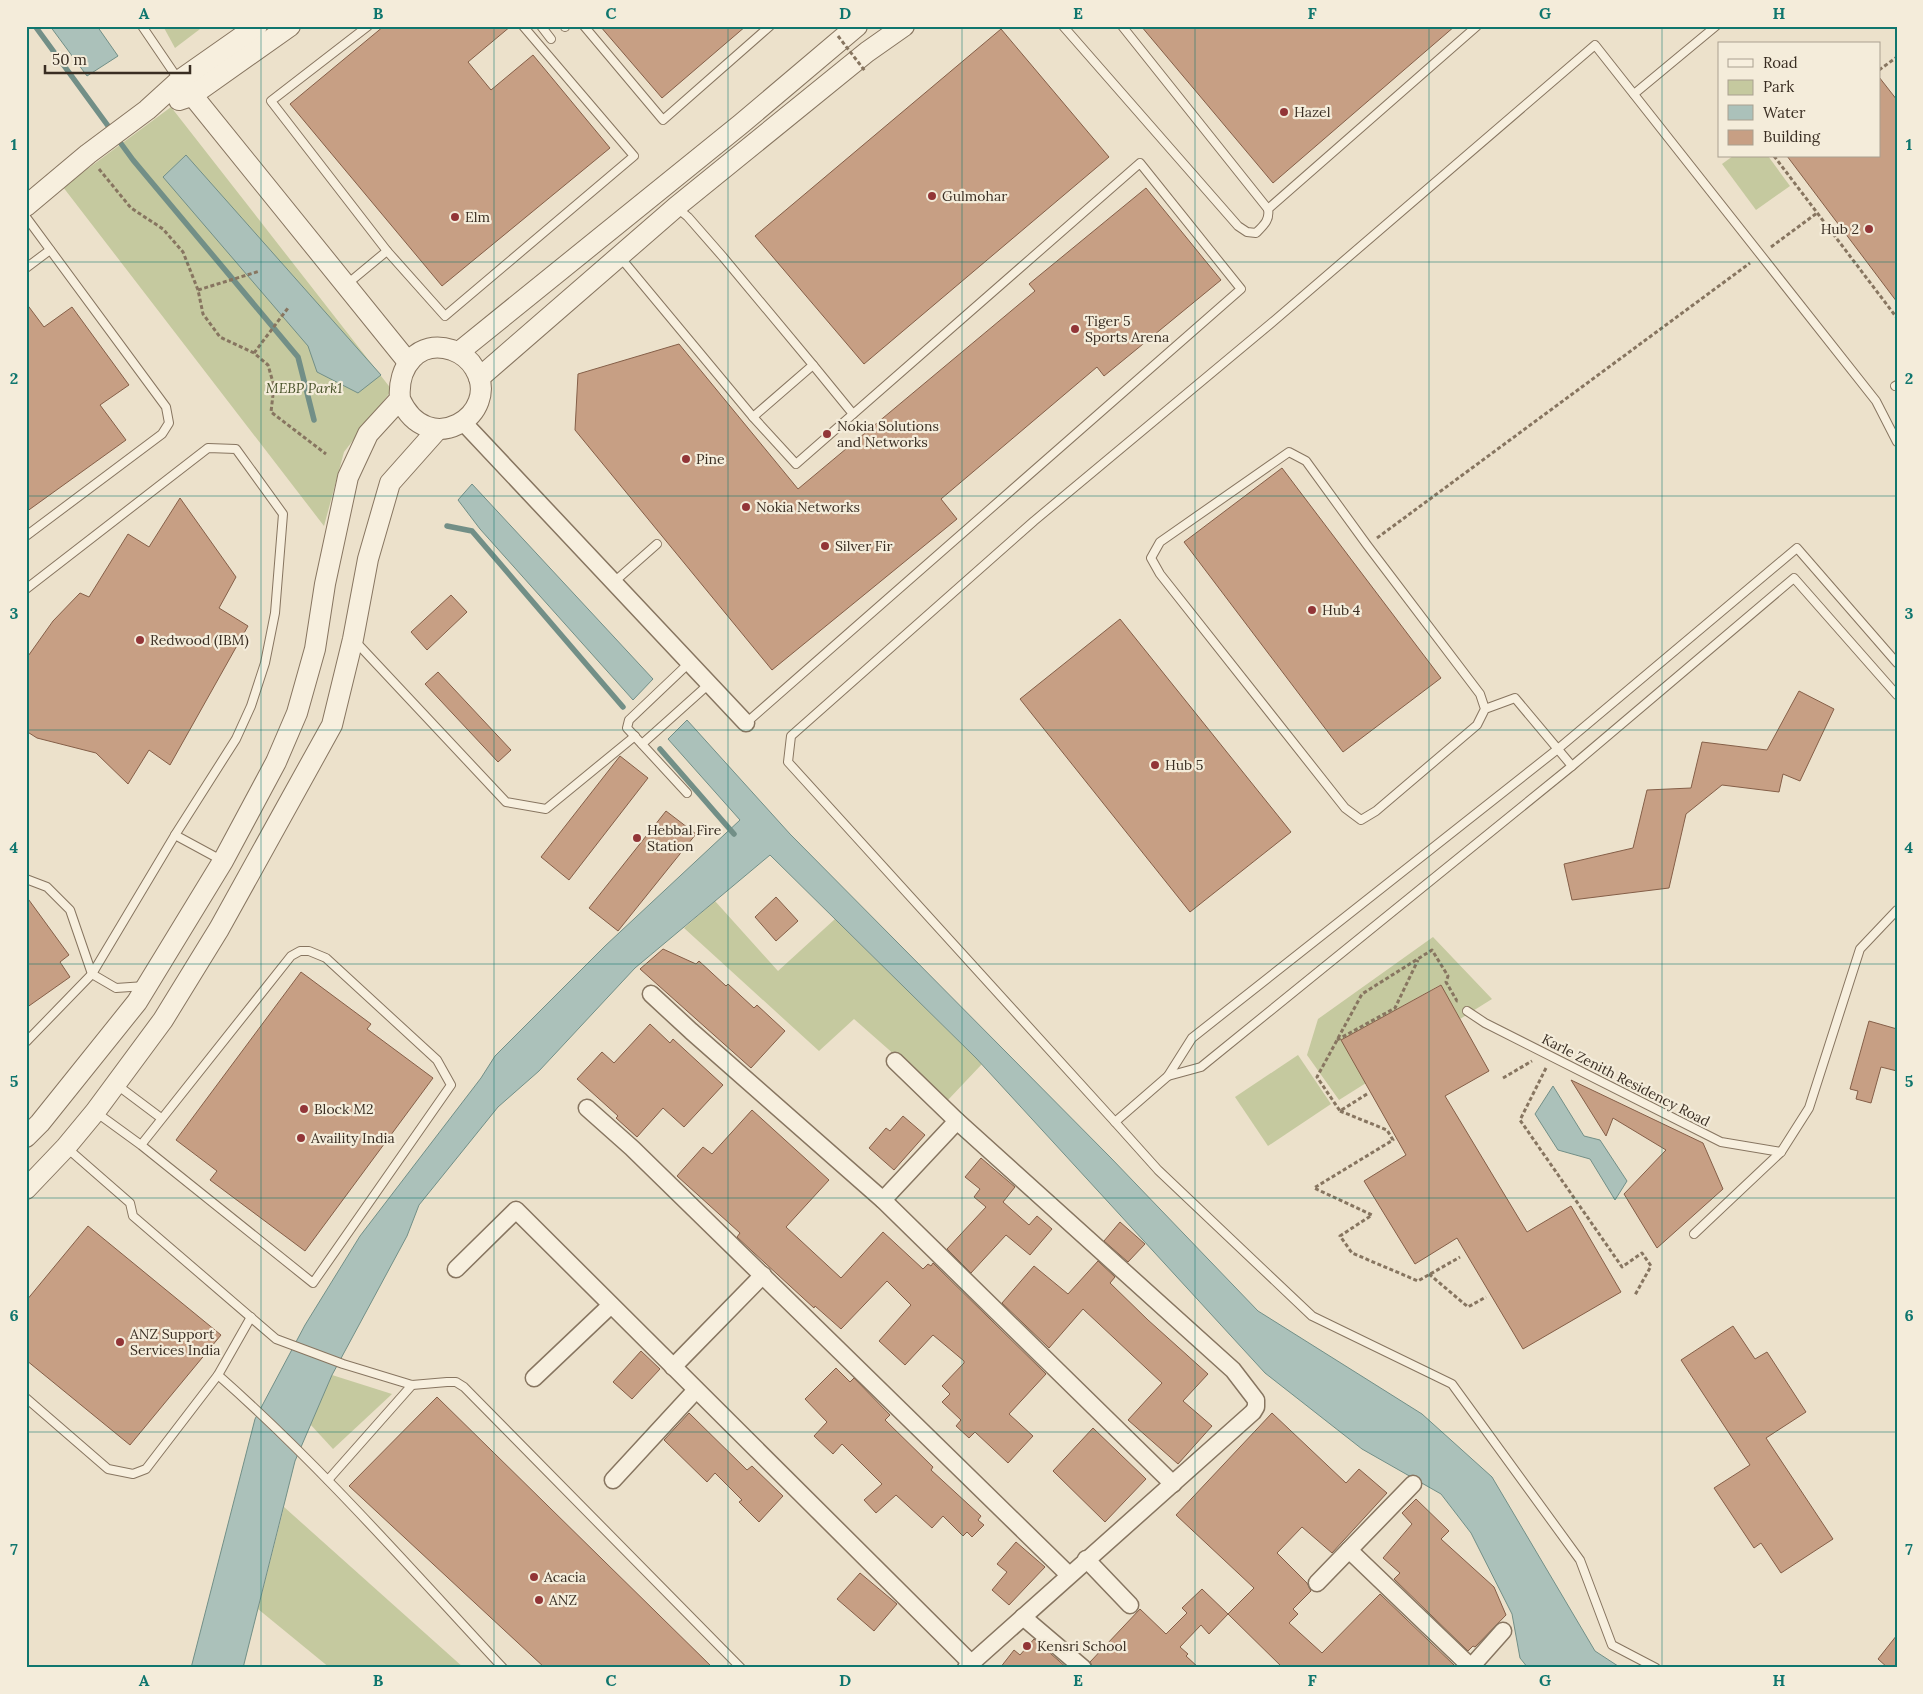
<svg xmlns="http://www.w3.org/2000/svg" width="1923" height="1694" font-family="Lora,serif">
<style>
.green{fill:#c5c99f}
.water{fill:#abc1ba;stroke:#728f87}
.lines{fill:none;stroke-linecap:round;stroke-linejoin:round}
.stream{stroke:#728f87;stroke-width:5.5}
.building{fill:#c79f84;stroke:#855f48}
.service-casing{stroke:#877560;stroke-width:10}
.minor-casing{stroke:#877560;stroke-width:19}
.tertiary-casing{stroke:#877560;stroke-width:22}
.path{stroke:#877560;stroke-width:3;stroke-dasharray:4 2.5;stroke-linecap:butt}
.service{stroke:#f7efde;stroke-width:8}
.minor{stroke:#f7efde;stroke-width:16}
.tertiary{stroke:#f7efde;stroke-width:20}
.path-bridge{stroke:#877560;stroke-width:3;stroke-dasharray:4 2.5;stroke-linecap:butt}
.grid{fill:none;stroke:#0f766e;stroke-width:1;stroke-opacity:0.55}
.poi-dot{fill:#923537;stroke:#f4ecda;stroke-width:2}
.labels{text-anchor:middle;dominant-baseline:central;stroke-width:4.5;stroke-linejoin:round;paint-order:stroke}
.poi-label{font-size:14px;fill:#392d22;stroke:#f4ecda;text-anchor:start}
.park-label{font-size:14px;font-style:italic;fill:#4a542b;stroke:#f4ecda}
.street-label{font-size:14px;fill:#392d22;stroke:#f4ecda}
.neatline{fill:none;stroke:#0f766e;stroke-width:2}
.grid-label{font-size:16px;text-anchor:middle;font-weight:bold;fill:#0f766e}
</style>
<rect width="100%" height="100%" fill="#ece1cb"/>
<g class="green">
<path d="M 163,26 L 204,26 L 175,48 Z"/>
<path d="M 171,107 L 392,390 L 344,452 L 324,526 L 63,187 Z"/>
<path d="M 1733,156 L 1768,156 L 1790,186 L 1756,210 L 1722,164 Z"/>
<path d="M 715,901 L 778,971 L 835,919 L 982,1064 L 947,1101 L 854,1019 L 819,1051 L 684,928 Z"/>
<path d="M 1433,937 L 1492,999 L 1460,1019 L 1440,985 L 1342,1040 L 1366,1083 L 1339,1100 L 1307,1055 L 1318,1019 Z"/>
<path d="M 1298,1055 L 1331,1104 L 1268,1146 L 1235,1097 Z"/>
<path d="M 332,1375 L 392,1394 L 333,1449 L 310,1424 Z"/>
<path d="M 284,1507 L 464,1668 L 330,1668 L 258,1609 Z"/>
</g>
<g class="water">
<path d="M 50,26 L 97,26 L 118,56 L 87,76 Z"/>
<path d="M 186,155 L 381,375 L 358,393 L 317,372 L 308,346 L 163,177 Z"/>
<path d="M 472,484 L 653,679 L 633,700 L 480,529 L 458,500 Z"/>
<path d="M 687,720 L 790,834 L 1111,1158 L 1258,1311 L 1422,1414 L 1492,1477 L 1595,1651 L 1621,1668 L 1528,1668 L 1520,1658 L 1512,1614 L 1471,1533 L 1441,1494 L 1362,1449 L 1265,1373 L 976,1058 L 770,855 L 635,968 L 539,1071 L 498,1107 L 419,1205 L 407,1236 L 332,1375 L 295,1461 L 243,1668 L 191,1668 L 255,1419 L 305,1325 L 360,1236 L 481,1078 L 495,1056 L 605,946 L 740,820 L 668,739 Z"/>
<path d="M 1553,1086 L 1584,1136 L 1600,1140 L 1627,1181 L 1615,1200 L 1590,1159 L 1558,1150 L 1535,1114 Z"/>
</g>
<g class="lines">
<g class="stream">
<path d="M 35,26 L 133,160 L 298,357 L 314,420"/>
<path d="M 447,526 L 472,531 L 623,707"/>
<path d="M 660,749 L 734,834"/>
</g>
</g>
<g class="building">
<path d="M 384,26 L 511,26 L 468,62 L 491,90 L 533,55 L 610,148 L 442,286 L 290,104 Z"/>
<path d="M 600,26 L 746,26 L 662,98 Z"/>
<path d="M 1141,26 L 1455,26 L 1273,183 Z"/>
<path d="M 1001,29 L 1109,157 L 864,364 L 755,236 Z"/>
<path d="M 1879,77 L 1897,100 L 1897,302 L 1787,156 L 1879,156 Z"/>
<path d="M 1146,188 L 1221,280 L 1104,376 L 1097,367 L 941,499 L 957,519 L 772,670 L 575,430 L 578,374 L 679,344 L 798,489 L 1035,291 L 1029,284 Z"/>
<path d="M 26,303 L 44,327 L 72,307 L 129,385 L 100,405 L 126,440 L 26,512 Z"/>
<path d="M 1282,468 L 1441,678 L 1343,752 L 1184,542 Z"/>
<path d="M 180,498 L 236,577 L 219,608 L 248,626 L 170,765 L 149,750 L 128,784 L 96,753 L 37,738 L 26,731 L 26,659 L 53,621 L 80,593 L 89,597 L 128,534 L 149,547 Z"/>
<path d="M 451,595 L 467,612 L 427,650 L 411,632 Z"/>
<path d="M 1120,619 L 1291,832 L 1190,912 L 1020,699 Z"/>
<path d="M 438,672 L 511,750 L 498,762 L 425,684 Z"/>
<path d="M 1799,691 L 1834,709 L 1800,781 L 1783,774 L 1779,792 L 1722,785 L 1686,814 L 1669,888 L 1572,900 L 1564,864 L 1633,848 L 1647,790 L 1691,788 L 1702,742 L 1767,750 Z"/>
<path d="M 620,756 L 648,778 L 569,880 L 541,857 Z"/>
<path d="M 666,811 L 696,834 L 618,931 L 589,908 Z"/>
<path d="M 26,896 L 69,955 L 60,962 L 70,977 L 26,1008 Z"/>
<path d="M 776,897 L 798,921 L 776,941 L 755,917 Z"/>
<path d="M 663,949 L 696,964 L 699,961 L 726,986 L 728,984 L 754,1008 L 757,1005 L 785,1031 L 751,1068 L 640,969 Z"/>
<path d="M 301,972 L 371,1024 L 367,1029 L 433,1078 L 305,1251 L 210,1180 L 217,1171 L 176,1140 Z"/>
<path d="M 1441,985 L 1489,1071 L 1445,1096 L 1527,1232 L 1571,1206 L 1621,1292 L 1523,1349 L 1457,1238 L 1415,1264 L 1364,1181 L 1406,1155 L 1341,1040 Z"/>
<path d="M 1869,1021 L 1897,1029 L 1897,1071 L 1881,1067 L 1871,1103 L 1856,1099 L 1858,1091 L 1850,1089 Z"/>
<path d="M 650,1024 L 670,1043 L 673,1039 L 723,1085 L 684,1127 L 663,1108 L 637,1137 L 616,1118 L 618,1116 L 577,1079 L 602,1052 L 614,1063 Z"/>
<path d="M 1571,1080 L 1703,1143 L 1723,1189 L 1657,1248 L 1624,1194 L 1666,1150 L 1613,1118 L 1606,1136 Z"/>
<path d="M 752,1110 L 829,1180 L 786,1227 L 841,1278 L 883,1232 L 923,1269 L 928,1264 L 931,1266 L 933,1263 L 1046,1374 L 1009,1414 L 1033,1436 L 1008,1463 L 975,1432 L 969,1438 L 956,1426 L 961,1420 L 942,1402 L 950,1394 L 942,1386 L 964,1363 L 964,1361 L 933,1335 L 905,1365 L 879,1341 L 911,1305 L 887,1281 L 841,1329 L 815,1306 L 814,1308 L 753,1252 L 737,1237 L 740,1233 L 677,1176 L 703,1147 L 712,1154 Z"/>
<path d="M 903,1116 L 925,1135 L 894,1170 L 869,1148 L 886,1128 L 890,1131 Z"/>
<path d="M 981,1158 L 1015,1187 L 1003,1202 L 1029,1225 L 1037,1216 L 1052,1229 L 1030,1255 L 1006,1235 L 971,1273 L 947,1249 L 986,1207 L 974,1197 L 980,1189 L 965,1177 Z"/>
<path d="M 1120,1222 L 1145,1244 L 1128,1262 L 1104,1241 Z"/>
<path d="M 88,1226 L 221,1335 L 130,1445 L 26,1360 L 26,1301 Z"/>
<path d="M 1098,1261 L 1115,1277 L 1110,1283 L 1148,1320 L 1208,1374 L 1183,1401 L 1212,1426 L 1178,1464 L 1128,1420 L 1162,1383 L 1083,1309 L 1049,1348 L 1002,1303 L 1034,1266 L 1068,1294 Z"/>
<path d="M 1733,1326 L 1755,1359 L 1767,1352 L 1806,1412 L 1766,1438 L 1833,1539 L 1781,1573 L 1761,1543 L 1754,1548 L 1714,1488 L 1750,1465 L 1681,1360 Z"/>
<path d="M 641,1351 L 660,1369 L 632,1399 L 613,1382 Z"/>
<path d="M 836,1368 L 850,1382 L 854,1378 L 890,1415 L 885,1420 L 933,1467 L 931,1470 L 981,1516 L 978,1520 L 984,1525 L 972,1537 L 967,1532 L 963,1536 L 943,1516 L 932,1528 L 896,1495 L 876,1513 L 864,1500 L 882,1484 L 842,1444 L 833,1454 L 814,1436 L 827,1422 L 805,1399 Z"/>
<path d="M 437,1397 L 713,1668 L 545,1668 L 349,1486 Z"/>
<path d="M 689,1413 L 747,1470 L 752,1466 L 783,1496 L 759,1522 L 739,1502 L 742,1500 L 715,1473 L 707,1482 L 664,1440 Z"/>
<path d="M 1272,1413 L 1346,1483 L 1359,1469 L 1387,1493 L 1332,1553 L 1302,1527 L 1277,1553 L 1307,1583 L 1311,1591 L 1293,1609 L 1298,1614 L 1289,1623 L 1322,1653 L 1380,1594 L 1454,1665 L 1452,1668 L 1283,1668 L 1228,1614 L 1254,1588 L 1176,1515 Z"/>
<path d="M 1093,1428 L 1146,1479 L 1105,1522 L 1053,1471 Z"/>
<path d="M 1416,1499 L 1449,1531 L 1441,1539 L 1494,1587 L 1506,1615 L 1475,1647 L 1473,1646 L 1468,1651 L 1394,1579 L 1400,1573 L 1383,1558 L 1412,1524 L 1402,1513 Z"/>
<path d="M 1016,1542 L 1045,1567 L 1009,1605 L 992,1590 L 1007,1572 L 997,1564 Z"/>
<path d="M 860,1573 L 897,1604 L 874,1631 L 837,1599 Z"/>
<path d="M 1202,1589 L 1228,1614 L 1209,1634 L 1201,1625 L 1180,1647 L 1188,1654 L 1186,1656 L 1199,1668 L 1093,1668 L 1090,1662 L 1140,1609 L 1166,1634 L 1187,1613 L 1182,1608 Z"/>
<path d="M 1897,1635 L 1897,1668 L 1888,1668 L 1878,1659 Z"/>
<path d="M 1034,1639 L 1067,1668 L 1000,1668 L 1014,1650 L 1020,1655 Z"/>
</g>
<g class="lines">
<defs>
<g id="service">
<path d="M 142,26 L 178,79"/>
<path d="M 368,26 L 271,101 L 387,251 L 445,316 L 634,156 L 523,26"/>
<path d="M 541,26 L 551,39"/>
<path d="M 565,26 L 565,27"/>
<path d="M 584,26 L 663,120 L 770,26"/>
<path d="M 1063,26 L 1238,226 L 1247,232 L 1256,233 C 1264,225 1270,220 1268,209 L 1122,26"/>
<path d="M 1634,94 L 1716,26"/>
<path d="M 1268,209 L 1477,26"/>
<path d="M 26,217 L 166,407 L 169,423 L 162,434 L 26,536"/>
<path d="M 620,257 L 753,417 L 813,365 L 723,257 L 688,217 L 676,207"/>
<path d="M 26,268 L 50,250"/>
<path d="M 346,285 L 387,251"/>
<path d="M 813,365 L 853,414"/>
<path d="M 1895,386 L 1897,385"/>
<path d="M 614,582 L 657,544"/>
<path d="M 26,589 L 208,448 L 236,449 L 283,514 L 275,613 L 265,663 L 251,706 L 236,739 L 175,835 L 223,861"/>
<path d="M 355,641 L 506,802 L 546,809 L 635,736"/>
<path d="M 1485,709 L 1477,725 L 1376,811 L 1361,820 L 1345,808 L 1160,574 L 1151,558 L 1160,542 L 1289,452 L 1306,461 L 1367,545 L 1480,694 L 1485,709 L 1515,698 L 1572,766"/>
<path d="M 746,723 L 1241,289 L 1140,163 L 796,464 L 753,417"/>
<path d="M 642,744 L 709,684"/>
<path d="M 687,793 L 627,728 L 629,720 L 689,663"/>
<path d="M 26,879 L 47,887 L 70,910 L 92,974 L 116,988 L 145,986"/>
<path d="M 1467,1011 L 1485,1023 L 1721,1142 L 1781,1152"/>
<path d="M 26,1042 L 92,974 L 175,835"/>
<path d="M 1168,1076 L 1201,1067 L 1572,766 L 1794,578 L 1897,695"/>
<path d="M 117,1085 L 161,1118"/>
<path d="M 97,1113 L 141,1145 L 313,1283 L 451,1085 L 437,1060 L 326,958 L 309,951 L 300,951 L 291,956 L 141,1145"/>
<path d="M 1115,1122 L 788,762 L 791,736 L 1034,521 L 1275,320 L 1595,45 L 1876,401 L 1897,442"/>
<path d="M 67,1148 L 130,1203 L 133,1216 L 276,1339 L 343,1364 L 412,1385 L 447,1382 L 456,1382 L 464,1387 L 741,1668"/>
<path d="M 1694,1234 L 1781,1152 L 1809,1108 L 1860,949 L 1897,910"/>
<path d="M 218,1375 C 320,1465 410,1568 503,1668"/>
<path d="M 26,1398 L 108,1469 L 133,1474 L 146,1469 L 218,1375 L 251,1317"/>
<path d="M 328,1480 L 412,1385"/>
<path d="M 1656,1668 L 1612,1645 L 1580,1560 L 1452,1384 L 1312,1316 L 1158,1170 L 1115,1122 L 1168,1076 L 1192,1038 L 1559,748 L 1797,548 L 1897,663"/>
</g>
<g id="minor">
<path d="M 463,422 L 746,723"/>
<path d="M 651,994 L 691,1031 L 883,1200 L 1173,1484"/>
<path d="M 895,1061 L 957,1121"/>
<path d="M 587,1108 L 632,1148 L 1069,1575"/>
<path d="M 883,1200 L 957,1121 L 1233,1370 L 1256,1400 L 1256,1407 L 1253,1412 L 966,1668"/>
<path d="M 456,1269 L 516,1210 L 971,1663"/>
<path d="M 673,1367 L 763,1275"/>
<path d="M 534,1378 L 611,1305"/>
<path d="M 613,1480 L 696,1390"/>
<path d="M 1349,1550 L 1471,1667 L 1470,1668"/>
<path d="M 1086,1559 L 1130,1605"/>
<path d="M 1317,1583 L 1413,1484"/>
<path d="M 1023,1617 L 1083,1668"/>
<path d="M 1471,1667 L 1503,1631"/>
</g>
<g id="tertiary">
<path d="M 180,80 L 408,362"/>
<path d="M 179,100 L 191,96 L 290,26"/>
<path d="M 26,206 L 88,154 L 147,110 L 180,80 L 257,26"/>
<path d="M 459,352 L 741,124 L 857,26"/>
<path d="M 479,378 L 676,207 L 867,52 L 904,26"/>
<path d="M 26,1137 L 40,1123 L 137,1002 L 223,861 L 276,762 L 297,713 L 315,649 L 325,584 L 348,477 L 368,434 L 400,399 C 397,367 418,339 452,350 C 463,354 470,360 475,369 C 502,414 428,461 400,399"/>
<path d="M 26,1189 L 66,1147 L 95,1112 L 163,1020 L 219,929 L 332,725 L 353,639 L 368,559 L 390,483 L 438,429"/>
</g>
</defs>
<use href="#service" class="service-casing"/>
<use href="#minor" class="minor-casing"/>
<use href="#tertiary" class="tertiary-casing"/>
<g class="path">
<path d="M 1879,70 L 1897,57"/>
<path d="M 1774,156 L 1897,318"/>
<path d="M 99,169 L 131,208 L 163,229 L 183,252 L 198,290 L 203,314 L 220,337 L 254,353 L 268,365 L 274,386 L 271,412 L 326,454"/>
<path d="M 1771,247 L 1817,213"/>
<path d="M 198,290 L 260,271"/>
<path d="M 254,353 L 288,308"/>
<path d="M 1377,538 L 1750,263"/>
<path d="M 1337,1040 L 1395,1008 L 1418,960"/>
<path d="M 1546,1068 L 1520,1120 L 1622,1267 L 1642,1253 L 1651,1266 L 1635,1295"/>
<path d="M 1503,1078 L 1532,1061"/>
<path d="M 1367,1094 L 1340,1111 L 1317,1077 L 1362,994 L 1432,950 L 1448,976 L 1446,982 L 1457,1001 L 1460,1001"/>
<path d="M 1340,1111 L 1387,1130 L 1393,1140 L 1314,1188 L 1372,1215 L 1340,1236 L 1352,1253 L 1418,1281 L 1460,1257"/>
<path d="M 1429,1274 L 1468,1307 L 1486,1297"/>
</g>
<use href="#service" class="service"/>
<use href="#minor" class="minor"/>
<use href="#tertiary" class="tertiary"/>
<path class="path-bridge" d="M 838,36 L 865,71"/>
</g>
<path class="grid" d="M 261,26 L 261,1668M 494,26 L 494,1668M 728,26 L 728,1668M 962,26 L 962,1668M 1195,26 L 1195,1668M 1429,26 L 1429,1668M 1662,26 L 1662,1668M 26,262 L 1897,262M 26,496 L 1897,496M 26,730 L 1897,730M 26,964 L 1897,964M 26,1198 L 1897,1198M 26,1432 L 1897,1432"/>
<g class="poi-dot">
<circle cx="1284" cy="112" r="5"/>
<circle cx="932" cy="196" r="5"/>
<circle cx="455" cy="217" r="5"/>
<circle cx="1869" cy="229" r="5"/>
<circle cx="1075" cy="329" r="5"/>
<circle cx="827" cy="434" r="5"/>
<circle cx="686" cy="459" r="5"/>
<circle cx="746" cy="507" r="5"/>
<circle cx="825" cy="546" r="5"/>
<circle cx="1312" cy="610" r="5"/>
<circle cx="140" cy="640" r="5"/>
<circle cx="1155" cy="765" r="5"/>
<circle cx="637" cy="838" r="5"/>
<circle cx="304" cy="1109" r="5"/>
<circle cx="301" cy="1138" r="5"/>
<circle cx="120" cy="1342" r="5"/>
<circle cx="534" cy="1577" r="5"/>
<circle cx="539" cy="1600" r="5"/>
<circle cx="1027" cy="1646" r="5"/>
</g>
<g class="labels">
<g class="poi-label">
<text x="1294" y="112">Hazel</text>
<text x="942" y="196">Gulmohar</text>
<text x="465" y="217">Elm</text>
<text x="1859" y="229" text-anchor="end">Hub 2</text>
<text x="1085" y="321">Tiger 5<tspan x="1085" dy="16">Sports Arena</tspan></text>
<text x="837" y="426">Nokia Solutions<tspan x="837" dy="16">and Networks</tspan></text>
<text x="696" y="459">Pine</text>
<text x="756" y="507">Nokia Networks</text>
<text x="835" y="546">Silver Fir</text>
<text x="1322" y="610">Hub 4</text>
<text x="150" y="640">Redwood (IBM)</text>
<text x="1165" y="765">Hub 5</text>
<text x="647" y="830">Hebbal Fire<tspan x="647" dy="16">Station</tspan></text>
<text x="314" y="1109">Block M2</text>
<text x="311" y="1138">Availity India</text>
<text x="130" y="1334">ANZ Support<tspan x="130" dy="16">Services India</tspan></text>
<text x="544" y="1577">Acacia</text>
<text x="549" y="1600">ANZ</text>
<text x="1037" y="1646">Kensri School</text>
</g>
<g class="park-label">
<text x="304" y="388">MEBP Park1</text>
</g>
<g class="street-label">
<text transform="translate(1626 1080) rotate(27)">Karle Zenith Residency Road</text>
</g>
</g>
<rect width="1923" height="1694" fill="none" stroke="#f4ecda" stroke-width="55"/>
<rect x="1718" y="42" width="162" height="115" fill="#f4ecda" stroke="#a9a090"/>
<rect x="1728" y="59" width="25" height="8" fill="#f7efde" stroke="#a9a090"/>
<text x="1763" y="68" font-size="15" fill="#392d22">Road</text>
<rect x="1728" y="80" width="25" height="15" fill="#c5c99f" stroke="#a9a090"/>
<text x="1763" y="92" font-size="15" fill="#392d22">Park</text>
<rect x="1728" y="105" width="25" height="15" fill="#abc1ba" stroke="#a9a090"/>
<text x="1763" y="118" font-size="15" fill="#392d22">Water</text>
<rect x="1728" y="130" width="25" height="15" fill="#c79f84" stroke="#a9a090"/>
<text x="1763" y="142" font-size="15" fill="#392d22">Building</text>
<path d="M45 65v8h145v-8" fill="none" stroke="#392d22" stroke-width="2.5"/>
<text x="52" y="65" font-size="15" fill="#392d22" stroke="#f4ecda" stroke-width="4" paint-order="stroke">50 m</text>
<rect x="28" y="28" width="1868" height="1638" class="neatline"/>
<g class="grid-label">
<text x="144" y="19">A</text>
<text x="378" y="19">B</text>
<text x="611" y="19">C</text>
<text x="845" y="19">D</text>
<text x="1078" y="19">E</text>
<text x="1312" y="19">F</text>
<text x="1545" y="19">G</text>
<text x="1779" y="19">H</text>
<text x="14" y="150">1</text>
<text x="1909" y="150">1</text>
<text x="14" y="384">2</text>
<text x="1909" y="384">2</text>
<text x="14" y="619">3</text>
<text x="1909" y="619">3</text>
<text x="14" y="853">4</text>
<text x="1909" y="853">4</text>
<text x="14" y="1087">5</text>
<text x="1909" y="1087">5</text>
<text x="14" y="1321">6</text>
<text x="1909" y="1321">6</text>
<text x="14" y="1555">7</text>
<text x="1909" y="1555">7</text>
<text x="144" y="1686">A</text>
<text x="378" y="1686">B</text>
<text x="611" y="1686">C</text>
<text x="845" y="1686">D</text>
<text x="1078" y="1686">E</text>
<text x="1312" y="1686">F</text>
<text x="1545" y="1686">G</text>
<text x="1779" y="1686">H</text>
</g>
</svg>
